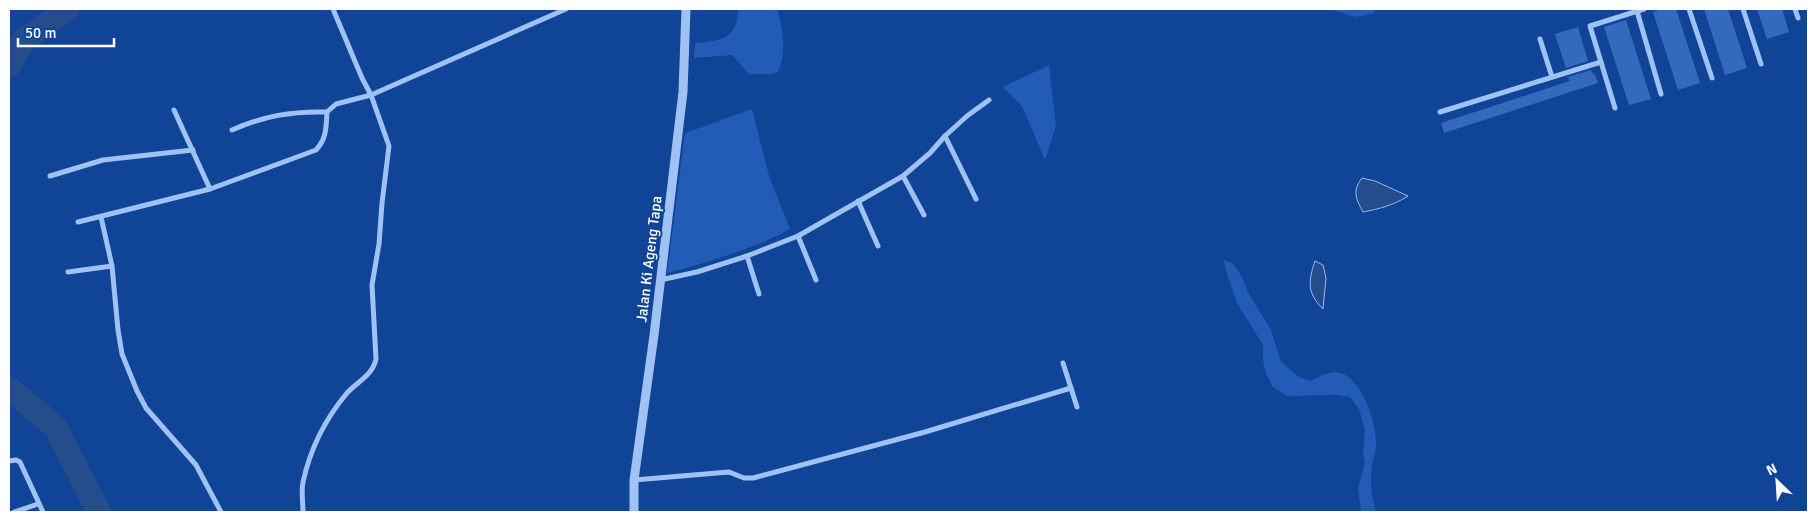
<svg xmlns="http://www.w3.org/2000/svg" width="1817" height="521" font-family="Signika,sans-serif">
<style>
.green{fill:#225cb7}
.water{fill:#264d8b;stroke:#91bbf8}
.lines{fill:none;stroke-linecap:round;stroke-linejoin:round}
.river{stroke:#264d8b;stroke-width:24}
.building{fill:#346abe}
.minor{stroke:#9fc1f4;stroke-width:5}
.tertiary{stroke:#9fc1f4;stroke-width:9}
.labels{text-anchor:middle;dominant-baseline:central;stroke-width:4;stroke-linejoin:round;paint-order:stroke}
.street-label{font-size:15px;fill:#fff;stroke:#0f4497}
</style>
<rect width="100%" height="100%" fill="#0f4497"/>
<g class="green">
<path d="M 738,9 L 777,9 C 783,28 787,53 778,72 L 771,74 L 749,74 L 732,55 L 694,58 L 695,43 C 720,41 738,39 738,9 Z"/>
<path d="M 1328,9 L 1376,9 L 1374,13 L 1356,17 Z"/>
<path d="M 1049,65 L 1056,126 L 1045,160 L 1022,106 L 1003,87 Z"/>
<path d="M 752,109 L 769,176 L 790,229 C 756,248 706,263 667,273 L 685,133 Z"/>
<path d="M 1224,260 L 1232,263 L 1241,275 L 1248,292 L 1271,330 L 1281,362 L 1299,377 L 1310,381 C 1319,377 1330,370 1340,373 C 1362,378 1377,424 1376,445 C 1376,450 1374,455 1373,460 C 1369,479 1371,494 1376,512 L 1361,512 L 1358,488 L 1365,463 L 1363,452 L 1365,431 L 1359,409 L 1350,397 L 1337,395 L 1287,396 L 1273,387 L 1266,374 L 1263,360 L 1263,345 L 1237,303 L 1226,271 Z"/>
</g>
<g class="water">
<path d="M 1362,178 L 1375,181 L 1408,196 C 1394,205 1379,209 1363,212 C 1356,199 1352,191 1362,178 Z"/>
<path d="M 1315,261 L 1323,265 L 1326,278 L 1323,309 C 1307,293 1308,282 1315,261 Z"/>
</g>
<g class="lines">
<g class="river">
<path d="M 9,65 L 25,39 L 68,9"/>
<path d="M 9,388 L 56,428 L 99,512"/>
</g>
</g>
<g class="building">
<path d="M 1662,9 L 1676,9 L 1700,83 L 1678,90 L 1653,12 Z"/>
<path d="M 1704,9 L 1728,9 L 1747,68 L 1725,75 Z"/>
<path d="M 1757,9 L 1782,9 L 1789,32 L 1767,39 Z"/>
<path d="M 1626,20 L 1651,99 L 1629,105 L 1604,27 Z"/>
<path d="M 1578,27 L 1588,61 L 1566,68 L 1555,34 Z"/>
<path d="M 1591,70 L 1592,74 L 1594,73 L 1598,83 L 1444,133 L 1441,123 L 1570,81 L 1568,77 Z"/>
</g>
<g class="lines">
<g class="minor">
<path d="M 1689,9 L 1712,78"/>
<path d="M 1743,9 L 1761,64"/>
<path d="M 1795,9 L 1798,18"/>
<path d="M 1637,11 L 1661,94"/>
<path d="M 1540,39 L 1552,77"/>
<path d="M 1615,108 L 1590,26 L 1644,9"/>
<path d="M 174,110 L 210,189"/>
<path d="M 1440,112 L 1601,62"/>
<path d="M 232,130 C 264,116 291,111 327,112"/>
<path d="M 945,136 L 976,199"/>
<path d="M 50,176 L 103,160 L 193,150"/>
<path d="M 903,176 L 924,215"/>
<path d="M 858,201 L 878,246"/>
<path d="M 101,217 L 112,266 L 118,330 L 122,354 L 137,391 L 146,408 L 196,465 L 221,512"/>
<path d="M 78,222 L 210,189 L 316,150 C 327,138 326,127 327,112 L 336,104 L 371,95 L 566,9"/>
<path d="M 798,236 L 816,280"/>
<path d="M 747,256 L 759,294"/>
<path d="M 68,272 L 112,266"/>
<path d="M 660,280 L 697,272 L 747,256 L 798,236 L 903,176 L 930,153 L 945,136 L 967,116 L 989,100"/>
<path d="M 1063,363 L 1077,407"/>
<path d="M 9,461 L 16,460 L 20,462 L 43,512"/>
<path d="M 634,480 L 729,472 L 744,478 L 753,478 L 925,432 L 1071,388"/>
<path d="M 14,512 L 38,504"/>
<path d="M 303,512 C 303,503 301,491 303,482 C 310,450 326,418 347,393 C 357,382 373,375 376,359 L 372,285 L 379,244 L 382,203 L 389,146 L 371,95 L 362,78 L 333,9"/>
</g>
<path class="tertiary" d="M 634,512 L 634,480 L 654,335 L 683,92 L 686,9"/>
</g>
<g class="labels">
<g class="street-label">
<text transform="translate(649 259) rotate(-83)">Jalan Ki Ageng Tapa</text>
</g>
</g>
<rect width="1817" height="521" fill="none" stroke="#ffffff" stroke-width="20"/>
<g transform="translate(1777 481) rotate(335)" stroke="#0f4497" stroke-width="4" paint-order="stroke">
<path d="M0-4L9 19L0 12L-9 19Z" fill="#ffffff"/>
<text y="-8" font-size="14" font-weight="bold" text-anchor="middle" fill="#ffffff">N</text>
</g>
<path d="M18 38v8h96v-8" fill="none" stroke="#ffffff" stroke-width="2.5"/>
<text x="25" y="38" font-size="15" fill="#ffffff" stroke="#0f4497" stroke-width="4" paint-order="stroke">50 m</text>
</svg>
